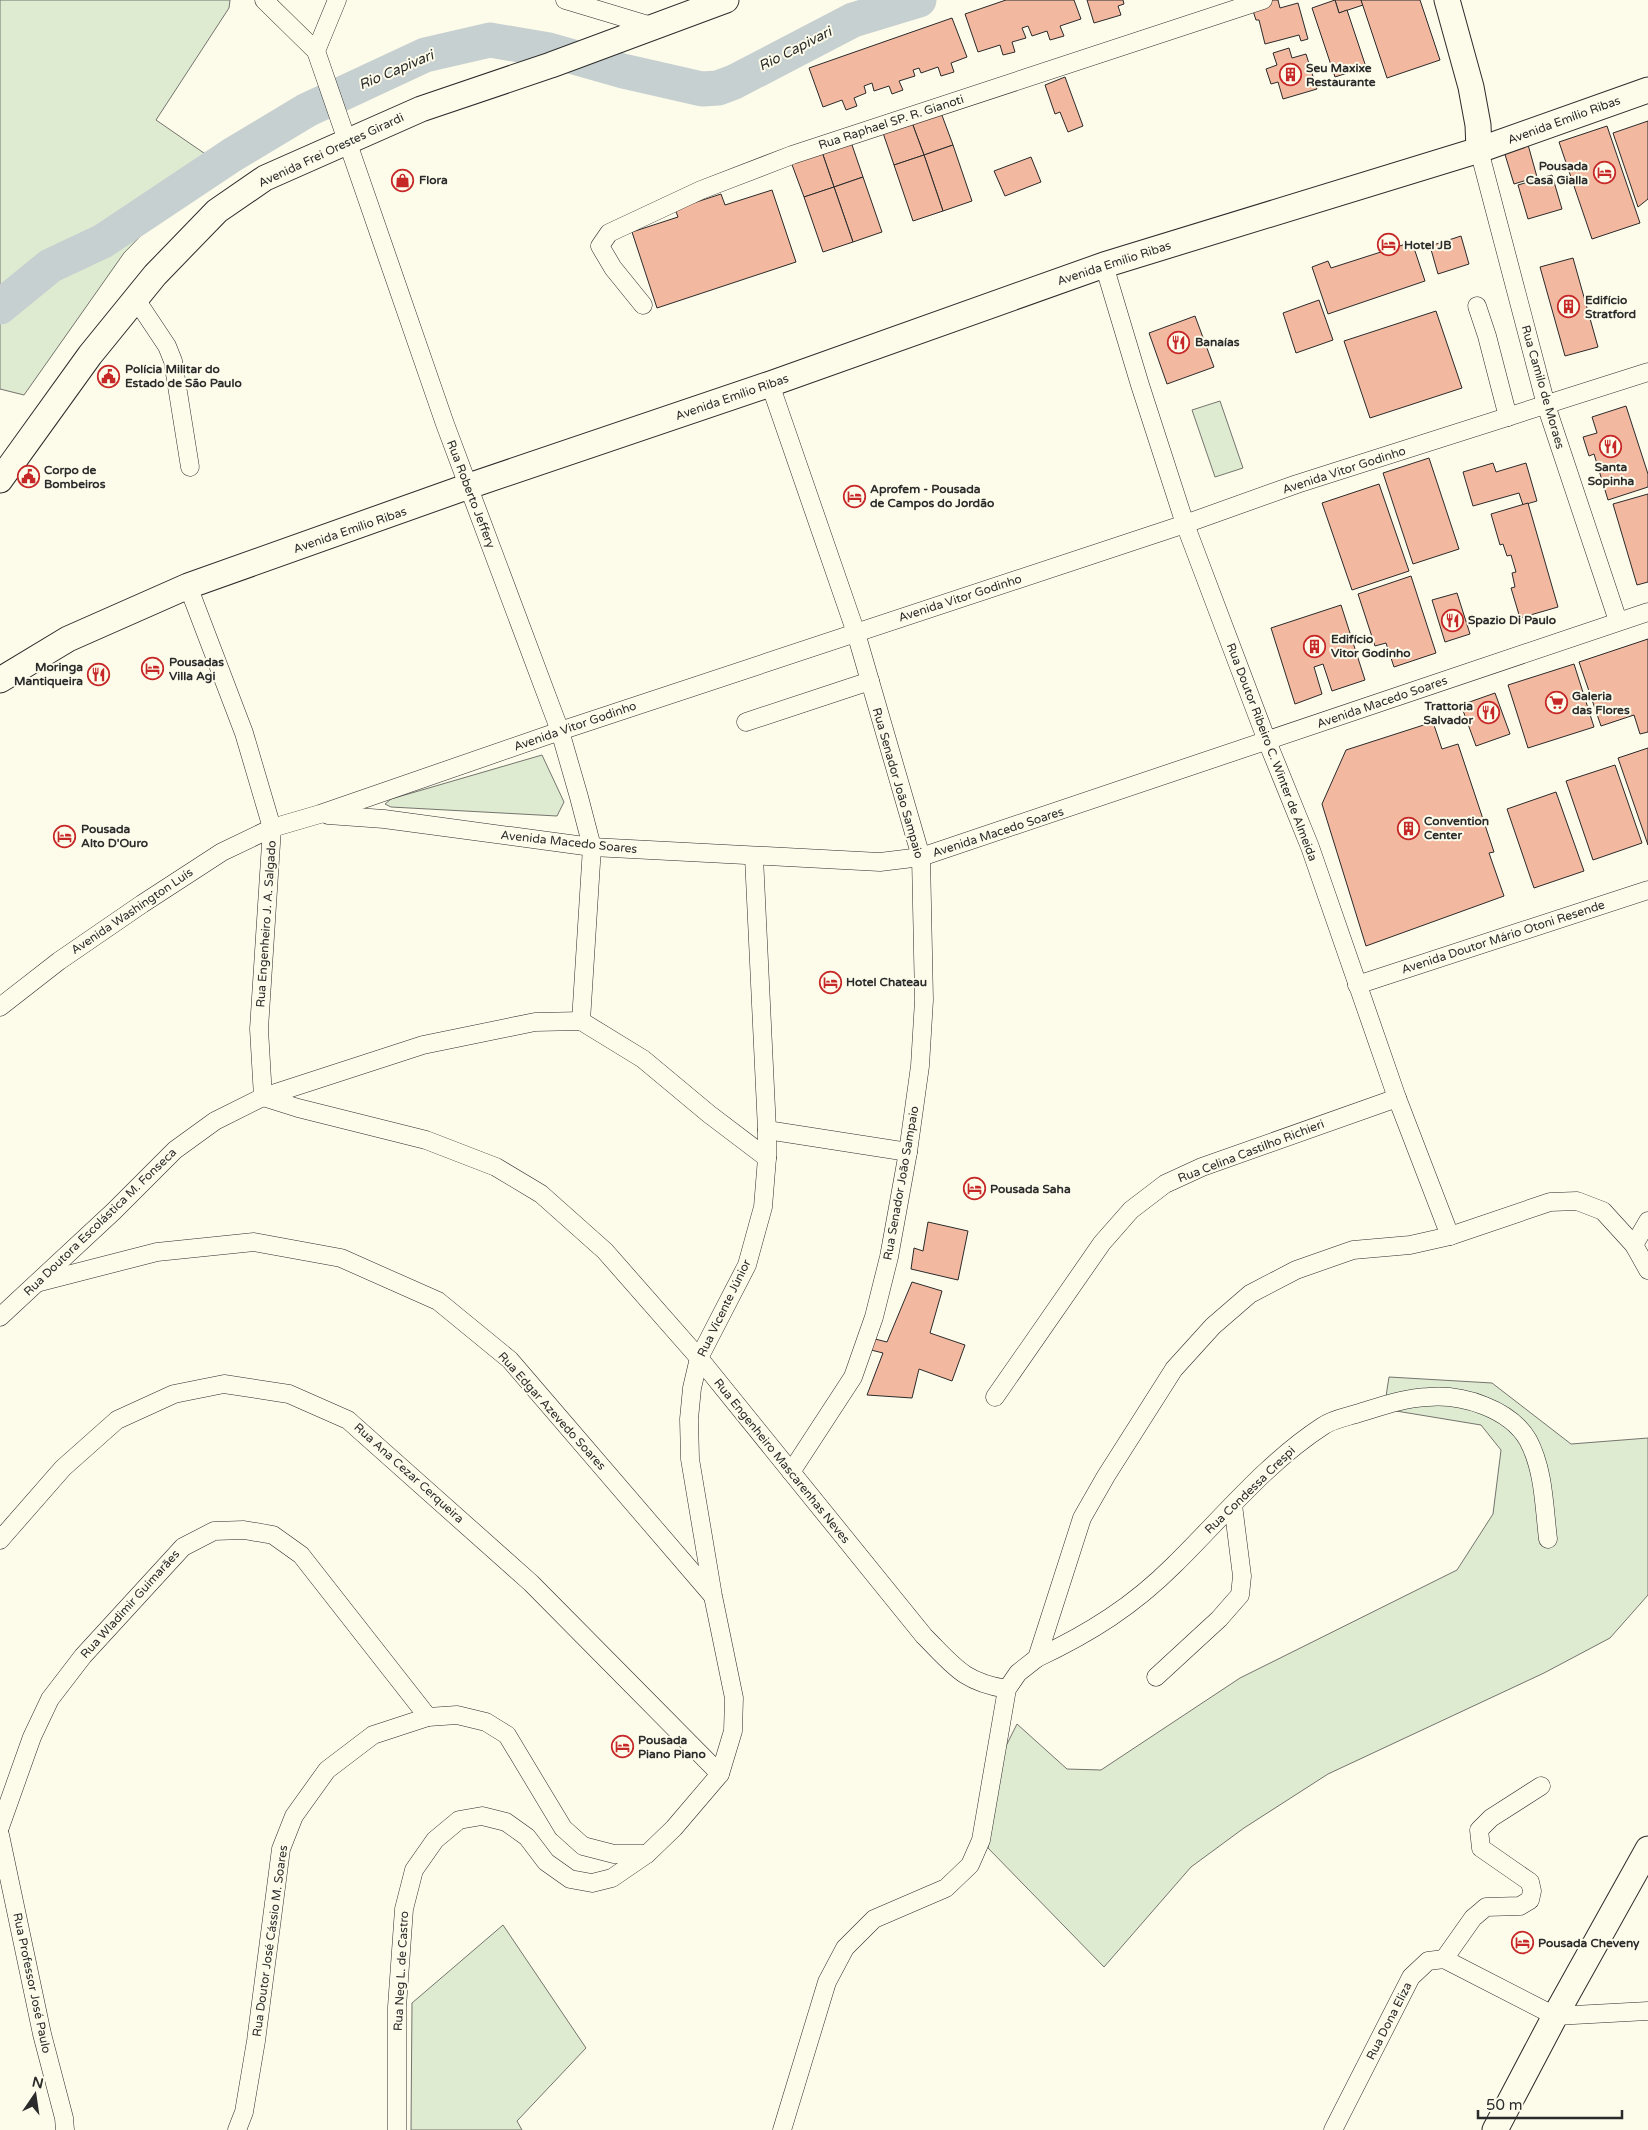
<svg xmlns="http://www.w3.org/2000/svg" width="1648" height="2130" font-family="'Varela Round',sans-serif">
<style>
.green{fill:#deebd1;stroke:#74746e}
.lines{fill:none;stroke-linecap:round;stroke-linejoin:round}
.river{stroke:#c7d0d0;stroke-width:35}
.building{fill:#f2b8a0;stroke:#2b2b2b}
.street-casing{stroke:#2b2b2b;stroke-width:19}
.secondary-casing{stroke:#2b2b2b;stroke-width:27}
.street{stroke:#fdfbea;stroke-width:18}
.secondary{stroke:#fdfbea;stroke-width:25}
.labels{text-anchor:middle;dominant-baseline:central;stroke-width:4;stroke-linejoin:round;paint-order:stroke}
.poi-label{font-size:12px;font-weight:bold;fill:#2b2b2b;stroke:#fdfbea;text-anchor:start}
.street-label{font-size:12px;fill:#2b2b2b;stroke:#fdfbea}
.water-label{font-size:14px;font-style:italic;fill:#2b2b2b;stroke:#fdfbea}
</style>
<rect width="100%" height="100%" fill="#fdfbea"/>
<g class="green">
<path d="M 0,0 L 230,0 L 229,8 L 156,120 L 214,160 L 124,253 L 24,395 L 0,389 Z"/>
<path d="M 1220,401 L 1243,468 L 1215,477 L 1192,410 Z"/>
<path d="M 542,755 L 564,802 L 557,816 L 391,807 L 385,804 L 391,799 Z"/>
<path d="M 1389,1377 L 1492,1383 L 1571,1444 L 1648,1438 L 1648,1595 L 1610,1638 L 1544,1673 L 1328,1774 L 1244,1828 L 1191,1867 L 1104,1967 L 988,1848 L 1002,1754 L 1017,1724 L 1067,1769 L 1101,1770 L 1240,1678 L 1457,1570 L 1493,1514 L 1501,1450 L 1481,1425 L 1384,1409 Z"/>
<path d="M 503,1925 L 586,2048 L 517,2121 L 522,2130 L 411,2130 L 412,2003 Z"/>
</g>
<g class="lines">
<path class="river" d="M 0,307 L 50,266 L 103,241 L 232,155 L 307,110 L 425,55 L 490,40 L 549,50 L 623,71 L 702,89 L 718,88 L 734,82 L 853,20 L 919,0"/>
</g>
<g class="building">
<path d="M 1006,0 L 1074,0 L 1081,19 L 1060,26 L 1064,36 L 1050,40 L 1047,31 L 1032,36 L 1028,26 L 1022,28 L 1026,38 L 1012,42 L 1015,52 L 1003,55 L 1000,45 L 978,52 L 965,14 Z"/>
<path d="M 1087,0 L 1123,0 L 1124,4 L 1118,6 L 1121,15 L 1094,23 Z"/>
<path d="M 1271,0 L 1278,0 L 1280,8 L 1298,3 L 1308,39 L 1301,41 L 1299,35 L 1265,44 L 1259,20 L 1256,20 L 1251,5 Z"/>
<path d="M 1335,0 L 1361,0 L 1363,5 L 1339,13 Z"/>
<path d="M 1335,0 L 1339,13 L 1347,10 L 1366,67 L 1335,77 L 1312,8 Z"/>
<path d="M 1361,0 L 1420,0 L 1440,60 L 1387,78 Z"/>
<path d="M 952,18 L 967,57 L 951,63 L 954,72 L 941,76 L 938,67 L 921,73 L 919,68 L 913,70 L 915,76 L 899,81 L 903,90 L 892,94 L 889,86 L 874,91 L 872,83 L 864,86 L 866,93 L 854,98 L 857,106 L 846,110 L 842,100 L 823,107 L 809,68 Z"/>
<path d="M 1289,48 L 1292,58 L 1306,54 L 1317,89 L 1283,99 L 1278,82 L 1271,84 L 1266,69 L 1277,65 L 1273,53 Z"/>
<path d="M 1065,77 L 1083,126 L 1068,132 L 1060,112 L 1055,114 L 1045,85 Z"/>
<path d="M 940,110 L 953,145 L 924,155 L 911,120 Z"/>
<path d="M 911,120 L 924,155 L 894,165 L 882,130 Z"/>
<path d="M 1648,121 L 1648,199 L 1638,207 L 1613,133 Z"/>
<path d="M 1607,126 L 1640,223 L 1592,239 L 1559,142 Z"/>
<path d="M 1527,141 L 1537,177 L 1514,184 L 1503,148 Z"/>
<path d="M 851,142 L 863,177 L 834,187 L 822,152 Z"/>
<path d="M 953,145 L 972,201 L 943,211 L 924,155 Z"/>
<path d="M 822,152 L 834,187 L 804,197 L 791,162 Z"/>
<path d="M 924,155 L 943,211 L 913,221 L 894,165 Z"/>
<path d="M 1031,157 L 1041,182 L 1005,196 L 994,171 Z"/>
<path d="M 1552,175 L 1562,209 L 1528,219 L 1518,185 Z"/>
<path d="M 863,177 L 882,232 L 853,242 L 834,187 Z"/>
<path d="M 834,187 L 853,242 L 823,252 L 804,197 Z"/>
<path d="M 772,190 L 796,262 L 657,308 L 632,232 L 678,217 L 675,209 L 721,194 L 725,205 Z"/>
<path d="M 1461,236 L 1469,264 L 1438,274 L 1430,246 Z"/>
<path d="M 1412,242 L 1425,281 L 1328,314 L 1312,267 L 1328,261 L 1331,268 Z"/>
<path d="M 1573,258 L 1598,347 L 1565,356 L 1540,267 Z"/>
<path d="M 1319,300 L 1333,340 L 1296,353 L 1283,313 Z"/>
<path d="M 1436,311 L 1462,388 L 1370,418 L 1344,341 Z"/>
<path d="M 1195,316 L 1214,367 L 1167,384 L 1149,333 Z"/>
<path d="M 1626,406 L 1648,474 L 1648,487 L 1608,500 L 1594,454 L 1589,456 L 1583,437 L 1597,433 L 1592,417 Z"/>
<path d="M 1429,458 L 1459,549 L 1413,564 L 1383,473 Z"/>
<path d="M 1493,463 L 1496,472 L 1526,463 L 1537,501 L 1523,505 L 1519,493 L 1473,506 L 1463,472 Z"/>
<path d="M 1379,484 L 1409,571 L 1352,590 L 1322,503 Z"/>
<path d="M 1648,494 L 1648,582 L 1637,585 L 1613,504 Z"/>
<path d="M 1528,503 L 1558,607 L 1520,618 L 1511,588 L 1515,587 L 1512,573 L 1516,572 L 1511,555 L 1507,556 L 1503,544 L 1500,545 L 1491,514 Z"/>
<path d="M 1411,576 L 1436,653 L 1394,667 L 1386,643 L 1375,646 L 1358,594 Z"/>
<path d="M 1457,593 L 1470,634 L 1445,642 L 1432,600 Z"/>
<path d="M 1341,605 L 1365,680 L 1332,691 L 1323,664 L 1314,667 L 1322,694 L 1295,704 L 1271,628 Z"/>
<path d="M 1648,639 L 1648,732 L 1640,734 L 1634,715 L 1601,726 L 1579,662 Z"/>
<path d="M 1574,664 L 1594,727 L 1528,748 L 1508,685 Z"/>
<path d="M 1495,693 L 1510,734 L 1476,746 L 1461,705 Z"/>
<path d="M 1433,722 L 1442,749 L 1458,744 L 1494,852 L 1489,853 L 1504,896 L 1366,946 L 1322,804 L 1346,750 Z"/>
<path d="M 1648,748 L 1648,845 L 1618,758 Z"/>
<path d="M 1615,765 L 1642,843 L 1593,860 L 1566,781 Z"/>
<path d="M 1556,792 L 1584,871 L 1534,888 L 1507,809 Z"/>
<path d="M 928,1222 L 968,1231 L 958,1280 L 911,1269 L 914,1248 L 923,1251 Z"/>
<path d="M 912,1282 L 942,1291 L 930,1333 L 965,1345 L 952,1381 L 919,1369 L 912,1398 L 867,1395 L 883,1353 L 871,1350 L 875,1339 L 887,1342 Z"/>
</g>
<g class="lines">
<defs>
<g id="street">
<path d="M 264,0 L 316,51"/>
<path d="M 337,0 L 316,51 L 445,424 L 560,731 L 579,797 L 592,847 L 581,1021"/>
<path d="M 565,0 L 655,27"/>
<path d="M 1479,150 L 1546,405 L 1618,621"/>
<path d="M 1104,265 L 1140,385 L 1185,524 L 1267,741 L 1310,847 L 1397,1098 L 1450,1236"/>
<path d="M 135,298 L 167,346 L 173,361 L 190,467"/>
<path d="M 643,305 L 613,268 L 600,246 L 609,233 L 701,190 L 792,155 L 1263,0"/>
<path d="M 1477,306 L 1487,336 L 1508,417"/>
<path d="M 770,384 L 856,633 L 921,857 L 924,1000 L 920,1066 L 908,1152 L 889,1257 L 874,1317 L 853,1377 L 791,1472"/>
<path d="M 188,586 L 244,733 L 272,828 L 259,1029 L 263,1097"/>
<path d="M 746,722 L 870,681"/>
<path d="M 328,815 L 384,819 L 592,847 L 880,862 L 921,857 L 1648,612"/>
<path d="M 1357,985 L 1648,890"/>
<path d="M 0,1007 L 59,961 L 142,904 L 222,852 L 272,828 L 320,814 L 560,731 L 1185,524 L 1297,484 L 1648,372"/>
<path d="M 263,1097 L 298,1108 L 426,1140 L 496,1167 L 541,1194 L 605,1251 L 699,1358 L 924,1636 C 954,1666 963,1682 1007,1689"/>
<path d="M 767,1130 L 908,1152"/>
<path d="M 1634,1245 L 1648,1221"/>
<path d="M 40,1282 L 157,1252 L 254,1242 L 341,1258 L 438,1301 L 510,1360 L 712,1595"/>
<path d="M 0,1317 L 114,1211 L 175,1150 L 215,1121 L 263,1097 L 423,1045 L 535,1022 L 581,1021 L 643,1059 L 709,1114 L 767,1158"/>
<path d="M 995,1397 L 1102,1243 L 1131,1210 L 1165,1184 L 1202,1167 L 1397,1098"/>
<path d="M 0,1540 L 63,1468 L 117,1420 L 174,1394 L 224,1384 L 289,1394 L 348,1420 L 531,1583 L 720,1774"/>
<path d="M 1037,1658 C 1090,1633 1133,1606 1174,1565 C 1222,1518 1266,1463 1323,1426 C 1333,1419 1347,1417 1359,1413 C 1382,1406 1404,1398 1428,1397 C 1463,1394 1510,1409 1528,1440 C 1544,1470 1544,1506 1548,1539"/>
<path d="M 1156,1677 L 1219,1619 L 1240,1595 L 1242,1576 L 1233,1505"/>
<path d="M 0,1827 L 32,1737 L 50,1699 L 83,1656 L 183,1547 L 214,1531 L 244,1530 L 273,1535 L 301,1555 L 428,1717"/>
<path d="M 0,1835 L 42,2034 L 64,2118 L 65,2130"/>
<path d="M 1444,1959 L 1473,1918 L 1486,1907 L 1520,1906 L 1530,1900 L 1532,1891 L 1530,1882 L 1481,1848 L 1479,1830 L 1491,1818 L 1541,1786"/>
<path d="M 237,2130 L 244,2112 L 256,2041 L 281,1849 L 294,1816 L 327,1770 L 373,1735 L 428,1717 L 457,1715 L 486,1722 L 507,1735 L 563,1828 L 583,1846 L 614,1854 L 647,1854"/>
<path d="M 397,2130 L 397,2007 L 404,1909 L 414,1870 L 435,1840 L 459,1820 L 482,1816 L 506,1822 L 527,1837 L 546,1862 L 570,1879 L 592,1883 L 612,1878 L 647,1854 L 674,1828 L 720,1774 L 733,1731 L 734,1698 L 713,1596 L 690,1459 L 689,1419 L 692,1388 L 699,1358 L 747,1265 L 763,1207 L 767,1158 L 767,1130 L 754,857"/>
<path d="M 782,2130 L 827,1982 L 845,1948 L 874,1919 L 946,1888 L 970,1865 L 981,1840 L 1007,1689 L 1018,1673 L 1037,1658 L 1082,1518 L 1106,1476 L 1174,1369 L 1213,1326 L 1250,1294 L 1296,1270 L 1353,1250 L 1410,1245 L 1450,1236 L 1550,1202 L 1577,1201 L 1603,1211 L 1634,1245 L 1648,1270"/>
<path d="M 1333,2130 L 1411,1977 L 1428,1961 L 1444,1959 L 1555,2016 L 1648,2011"/>
</g>
<g id="secondary">
<path d="M 1447,0 L 1471,87 L 1478,125 L 1479,150"/>
<path d="M 0,480 L 90,355 L 155,275 L 217,211 L 265,178 L 421,109 L 551,65 L 726,0"/>
<path d="M 0,680 L 68,639 L 188,586 L 469,486 L 770,384 L 1104,265 L 1479,150 L 1648,90"/>
<path d="M 1495,2130 L 1555,2016 L 1648,1849"/>
</g>
</defs>
<use href="#street" class="street-casing"/>
<use href="#secondary" class="secondary-casing"/>
<use href="#street" class="street"/>
<use href="#secondary" class="secondary"/>
</g>
<defs>
<symbol id="building-ring" viewBox="-11 -11 22 22"><circle r="9.5" fill="#fdfbea" stroke="#c62828" stroke-width="1.5"/><path d="M-4-6H4V6H1V3H-1V6H-4ZM-2.5-4.3h1.7v1.8h-1.7ZM.8-4.3h1.7v1.8H.8ZM-2.5-1h1.7V.8h-1.7ZM.8-1h1.7V.8H.8Z" fill="#c62828"/></symbol>
<symbol id="hotel-ring" viewBox="-11 -11 22 22"><circle r="9.5" fill="#fdfbea" stroke="#c62828" stroke-width="1.5"/><path d="M-6-4.5h1.5V1H6V5H4.5V3h-9V5H-6ZM-4 0a1.8 1.8 0 1 1 3.6 0ZM.5 0V-2.5h3Q6-2.5 6 0Z" fill="#c62828"/></symbol>
<symbol id="shop-ring" viewBox="-11 -11 22 22"><circle r="9.5" fill="#fdfbea" stroke="#c62828" stroke-width="1.5"/><path d="M-5-2.5h2.3a2.7 3.5 0 0 1 5.4 0H5L5.5 6h-11ZM-1.5-2.5h3a1.5 2.3 0 0 0-3 0Z" fill="#c62828"/></symbol>
<symbol id="restaurant-ring" viewBox="-11 -11 22 22"><circle r="9.5" fill="#fdfbea" stroke="#c62828" stroke-width="1.5"/><path d="M-5-6h1v4h1v-4h1v4h1v-4h1v5L-1.5 .5V6h-2V.5L-5-1ZM5-6V6H3V1.5H1.5Q1.5-4 5-6Z" fill="#c62828"/></symbol>
<symbol id="civic-ring" viewBox="-11 -11 22 22"><circle r="9.5" fill="#fdfbea" stroke="#c62828" stroke-width="1.5"/><path d="M-.6-6.5H3V-4.5H.6V-3L4-1V1h2V6H-6V1h2V-1L-.6-3ZM-1.2 2.5V6h2.4V2.5Z" fill="#c62828"/></symbol>
<symbol id="supermarket-ring" viewBox="-11 -11 22 22"><circle r="9.5" fill="#fdfbea" stroke="#c62828" stroke-width="1.5"/><path d="M-6-5.5h2.5l.6 2H6L4.5 2H-2.5L-4.4-4H-6ZM-1.5 3.2a1.3 1.3 0 1 0 .1 0ZM3 3.2a1.3 1.3 0 1 0 .1 0Z" fill="#c62828"/></symbol>
</defs>
<g fill-rule="evenodd">
<use href="#building-ring" x="1278" y="62" width="25" height="25"/>
<use href="#hotel-ring" x="1592" y="160" width="25" height="25"/>
<use href="#shop-ring" x="390" y="168" width="25" height="25"/>
<use href="#hotel-ring" x="1376" y="232" width="25" height="25"/>
<use href="#building-ring" x="1556" y="294" width="25" height="25"/>
<use href="#restaurant-ring" x="1166" y="330" width="25" height="25"/>
<use href="#civic-ring" x="96" y="364" width="25" height="25"/>
<use href="#restaurant-ring" x="1598" y="434" width="25" height="25"/>
<use href="#civic-ring" x="16" y="464" width="25" height="25"/>
<use href="#hotel-ring" x="842" y="484" width="25" height="25"/>
<use href="#restaurant-ring" x="1440" y="608" width="25" height="25"/>
<use href="#building-ring" x="1302" y="634" width="25" height="25"/>
<use href="#hotel-ring" x="140" y="656" width="25" height="25"/>
<use href="#restaurant-ring" x="86" y="662" width="25" height="25"/>
<use href="#supermarket-ring" x="1544" y="690" width="25" height="25"/>
<use href="#restaurant-ring" x="1476" y="700" width="25" height="25"/>
<use href="#building-ring" x="1396" y="816" width="25" height="25"/>
<use href="#hotel-ring" x="52" y="824" width="25" height="25"/>
<use href="#hotel-ring" x="818" y="970" width="25" height="25"/>
<use href="#hotel-ring" x="962" y="1176" width="25" height="25"/>
<use href="#hotel-ring" x="610" y="1734" width="25" height="25"/>
<use href="#hotel-ring" x="1510" y="1930" width="25" height="25"/>
</g>
<g class="labels">
<g class="poi-label">
<text x="1306" y="68">Seu Maxixe<tspan x="1306" dy="14">Restaurante</tspan></text>
<text x="1588" y="166" text-anchor="end">Pousada<tspan x="1588" dy="14">Casa Gialla</tspan></text>
<text x="419" y="180">Flora</text>
<text x="1404" y="245">Hotel JB</text>
<text x="1585" y="300">Edifício<tspan x="1585" dy="14">Stratford</tspan></text>
<text x="1195" y="342">Banaías</text>
<text x="125" y="369">Polícia Militar do<tspan x="125" dy="14">Estado de São Paulo</tspan></text>
<text x="1611" y="467" text-anchor="middle">Santa<tspan x="1611" dy="14">Sopinha</tspan></text>
<text x="44" y="470">Corpo de<tspan x="44" dy="14">Bombeiros</tspan></text>
<text x="870" y="489">Aprofem - Pousada<tspan x="870" dy="14">de Campos do Jordão</tspan></text>
<text x="1468" y="620">Spazio Di Paulo</text>
<text x="1331" y="639">Edifício<tspan x="1331" dy="14">Vitor Godinho</tspan></text>
<text x="169" y="662">Pousadas<tspan x="169" dy="14">Villa Agi</tspan></text>
<text x="83" y="667" text-anchor="end">Moringa<tspan x="83" dy="14">Mantiqueira</tspan></text>
<text x="1572" y="696">Galeria<tspan x="1572" dy="14">das Flores</tspan></text>
<text x="1473" y="706" text-anchor="end">Trattoria<tspan x="1473" dy="14">Salvador</tspan></text>
<text x="1424" y="821">Convention<tspan x="1424" dy="14">Center</tspan></text>
<text x="81" y="829">Pousada<tspan x="81" dy="14">Alto D'Ouro</tspan></text>
<text x="846" y="982">Hotel Chateau</text>
<text x="990" y="1189">Pousada Saha</text>
<text x="638" y="1740">Pousada<tspan x="638" dy="14">Piano Piano</tspan></text>
<text x="1538" y="1943">Pousada Cheveny</text>
</g>
<g class="street-label">
<text transform="translate(1564 120) rotate(-20)">Avenida Emílio Ribas</text>
<text transform="translate(891 122) rotate(-18)">Rua Raphael SP. R. Gianoti</text>
<text transform="translate(331 150) rotate(-25)">Avenida Frei Orestes Girardi</text>
<text transform="translate(1114 263) rotate(-18)">Avenida Emílio Ribas</text>
<text transform="translate(1543 387) rotate(74)">Rua Camilo de Moraes</text>
<text transform="translate(732 397) rotate(-19)">Avenida Emílio Ribas</text>
<text transform="translate(1344 470) rotate(-18)">Avenida Vitor Godinho</text>
<text transform="translate(471 494) rotate(69)">Rua Roberto Jeffery</text>
<text transform="translate(350 530) rotate(-19)">Avenida Emílio Ribas</text>
<text transform="translate(960 598) rotate(-18)">Avenida Vitor Godinho</text>
<text transform="translate(1382 702) rotate(-19)">Avenida Macedo Soares</text>
<text transform="translate(575 726) rotate(-19)">Avenida Vitor Godinho</text>
<text transform="translate(1272 752) rotate(69)">Rua Doutor Ribeiro C. Winter de Almeida</text>
<text transform="translate(898 783) rotate(74)">Rua Senador João Sampaio</text>
<text transform="translate(998 832) rotate(-18)">Avenida Macedo Soares</text>
<text transform="translate(569 842) rotate(6)">Avenida Macedo Soares</text>
<text transform="translate(132 911) rotate(-34)">Avenida Washington Luís</text>
<text transform="translate(266 924) rotate(-86)">Rua Engenheiro J. A. Salgado</text>
<text transform="translate(1503 937) rotate(-18)">Avenida Doutor Mário Otoni Resende</text>
<text transform="translate(1251 1151) rotate(-21)">Rua Celina Castilho Richieri</text>
<text transform="translate(901 1183) rotate(-80)">Rua Senador João Sampaio</text>
<text transform="translate(100 1222) rotate(-44)">Rua Doutora Escolástica M. Fonseca</text>
<text transform="translate(724 1308) rotate(-64)">Rua Vicente Júnior</text>
<text transform="translate(552 1411) rotate(48)">Rua Edgar Azevedo Soares</text>
<text transform="translate(782 1461) rotate(51)">Rua Engenheiro Mascarenhas Neves</text>
<text transform="translate(409 1473) rotate(42)">Rua Ana Cezar Cerqueira</text>
<text transform="translate(1250 1490) rotate(-44)">Rua Condessa Crespi</text>
<text transform="translate(130 1604) rotate(-48)">Rua Wladimir Guimarães</text>
<text transform="translate(270 1941) rotate(-82)">Rua Doutor José Cássio M. Soares</text>
<text transform="translate(401 1971) rotate(-87)">Rua Neg L. de Castro</text>
<text transform="translate(32 1983) rotate(78)">Rua Professor José Paulo</text>
<text transform="translate(1389 2021) rotate(-63)">Rua Dona Eliza</text>
</g>
<g class="water-label">
<text transform="translate(795 49) rotate(-27)">Rio Capivari</text>
<text transform="translate(396 70) rotate(-23)">Rio Capivari</text>
</g>
</g>
<g transform="translate(35 2095) rotate(13)" stroke="#fdfbea" stroke-width="4" paint-order="stroke">
<path d="M0-4L9 19L0 12L-9 19Z" fill="#2b2b2b"/>
<text y="-8" font-size="14" font-weight="bold" text-anchor="middle" fill="#2b2b2b">N</text>
</g>
<path d="M1478 2110v8h144v-8" fill="none" stroke="#2b2b2b" stroke-width="2.5"/>
<text x="1486" y="2110" font-size="15" fill="#2b2b2b" stroke="#fdfbea" stroke-width="4" paint-order="stroke">50 m</text>
</svg>
